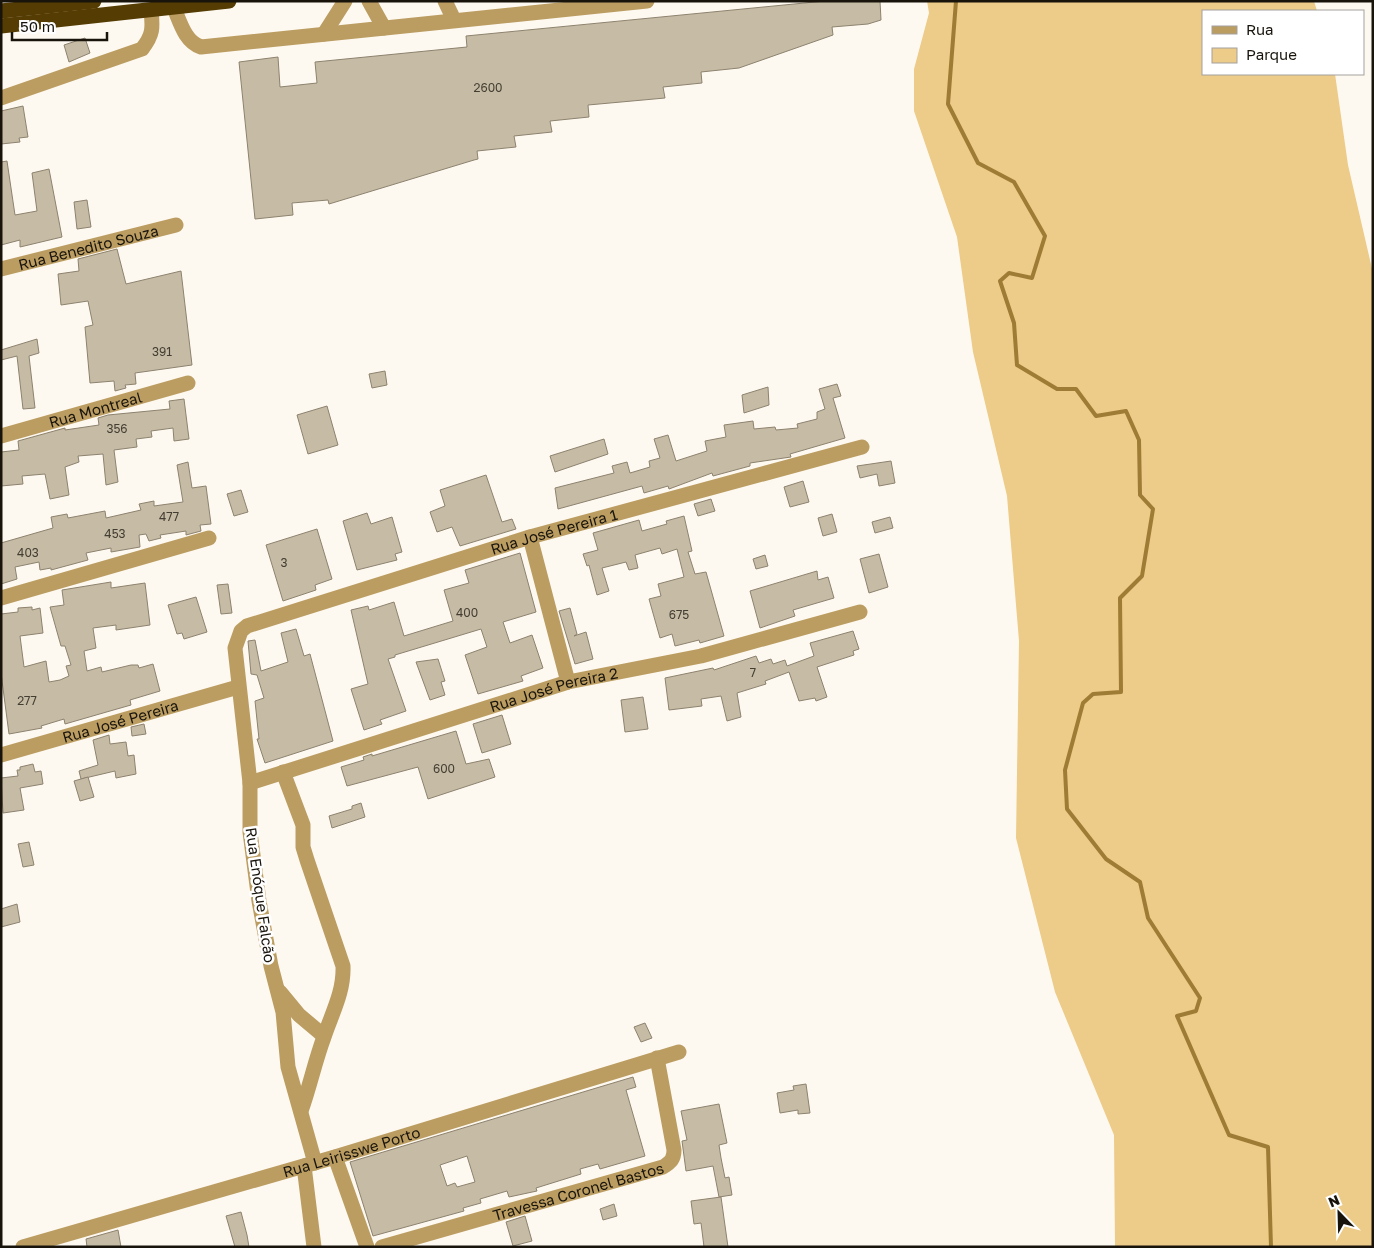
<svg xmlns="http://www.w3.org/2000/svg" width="1374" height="1248" font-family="'Golos Text',sans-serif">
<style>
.green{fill:#edcb88}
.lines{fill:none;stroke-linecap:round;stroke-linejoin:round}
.stream{stroke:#9e7c35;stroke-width:4}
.building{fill:#c6bba5;stroke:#8d826e;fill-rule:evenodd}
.minor{stroke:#bb9d62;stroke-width:15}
.highway{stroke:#543c03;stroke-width:15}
.labels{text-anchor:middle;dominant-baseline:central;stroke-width:5;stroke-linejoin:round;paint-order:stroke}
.number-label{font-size:12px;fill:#443e32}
.street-label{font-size:15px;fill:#18140c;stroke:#fff}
</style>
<rect width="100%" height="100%" fill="#fef9f0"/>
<path class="green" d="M 927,1 L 1314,1 L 1317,11 L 1203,11 L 1203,74 L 1335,74 L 1348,165 L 1373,273 L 1373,1247 L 1115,1247 L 1114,1135 L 1055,992 L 1016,838 L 1019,641 L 1007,496 L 973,352 L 957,237 L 914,111 L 914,69 L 929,13 Z"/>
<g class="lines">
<path class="stream" d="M 956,1 L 948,104 L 978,163 L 1014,182 L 1045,236 L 1032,278 L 1009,273 L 1000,281 L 1014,323 L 1017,365 L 1057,389 L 1076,389 L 1096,416 L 1126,411 L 1139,440 L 1140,495 L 1153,509 L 1142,576 L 1120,598 L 1121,692 L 1093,694 L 1083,703 L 1065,770 L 1067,809 L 1106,859 L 1140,882 L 1148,918 L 1200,998 L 1196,1011 L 1177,1016 L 1229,1135 L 1268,1147 L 1271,1247"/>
</g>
<g class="building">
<path d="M 825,1 L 880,1 L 881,20 L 868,24 L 832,27 L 833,35 L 739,68 L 701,72 L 702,83 L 663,87 L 665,98 L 588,105 L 589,117 L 550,121 L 552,132 L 514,136 L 516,147 L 477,151 L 478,159 L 474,160 L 329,204 L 328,200 L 292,203 L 293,215 L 255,219 L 239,62 L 278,57 L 280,87 L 317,83 L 315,62 L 467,47 L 466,36 Z"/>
<path d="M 85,38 L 90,53 L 69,62 L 64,45 Z"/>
<path d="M 23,106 L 28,137 L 19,138 L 20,142 L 1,144 L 1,111 Z"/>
<path d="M 7,161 L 15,215 L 37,211 L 32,173 L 49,169 L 62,237 L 20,247 L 20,240 L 1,245 L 1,162 Z"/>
<path d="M 87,200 L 91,227 L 77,229 L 74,202 Z"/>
<path d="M 117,249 L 126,284 L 181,271 L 192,365 L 135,373 L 136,384 L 125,385 L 126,388 L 115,391 L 114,381 L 90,383 L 85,327 L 93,325 L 88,301 L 61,305 L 58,274 L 79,271 L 78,259 Z"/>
<path d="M 37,339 L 39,353 L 29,356 L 35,408 L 23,409 L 17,356 L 1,360 L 1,350 Z"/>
<path d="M 385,371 L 387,385 L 372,388 L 369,374 Z"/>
<path d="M 837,384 L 841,396 L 833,398 L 845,438 L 790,454 L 791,457 L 784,458 L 750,463 L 750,466 L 713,476 L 712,473 L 669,489 L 668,486 L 644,493 L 642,486 L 558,509 L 555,488 L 614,473 L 612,466 L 627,462 L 630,473 L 650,467 L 649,461 L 660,458 L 654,439 L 668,435 L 676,461 L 707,451 L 705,441 L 726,437 L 724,425 L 753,421 L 754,429 L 775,427 L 776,430 L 798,428 L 797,424 L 817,419 L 817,412 L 825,409 L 819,389 Z"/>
<path d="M 768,387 L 769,405 L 744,413 L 742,395 Z"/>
<path d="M 184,399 L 189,439 L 174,441 L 173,428 L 151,431 L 152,437 L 136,439 L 137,447 L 114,450 L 118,482 L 106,485 L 103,454 L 78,456 L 79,462 L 65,467 L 69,495 L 50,499 L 45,474 L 22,476 L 23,484 L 1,486 L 1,452 L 19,450 L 18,441 L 65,428 L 65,430 L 99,425 L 98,418 L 108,415 L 170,409 L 169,401 Z"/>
<path d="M 327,406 L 338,445 L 308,454 L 297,415 Z"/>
<path d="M 604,439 L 608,454 L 555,472 L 550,456 Z"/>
<path d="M 891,461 L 895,483 L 879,486 L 877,474 L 860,478 L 857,466 Z"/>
<path d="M 188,462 L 192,488 L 206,486 L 211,524 L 200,525 L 201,531 L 186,535 L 186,531 L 160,535 L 161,538 L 149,541 L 146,534 L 139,535 L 140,547 L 111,552 L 111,548 L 86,553 L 88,560 L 51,570 L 51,568 L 40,570 L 39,562 L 15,567 L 17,579 L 1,584 L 1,543 L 53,528 L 51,517 L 67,514 L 68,518 L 105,511 L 106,518 L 141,510 L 139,504 L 154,501 L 154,506 L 183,502 L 177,465 Z"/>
<path d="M 486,475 L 502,522 L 512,519 L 516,529 L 460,546 L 452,527 L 437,532 L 430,512 L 445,506 L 440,490 Z"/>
<path d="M 803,481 L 809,502 L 790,507 L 784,487 Z"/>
<path d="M 241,490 L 248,512 L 234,516 L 227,494 Z"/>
<path d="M 711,499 L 715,511 L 698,516 L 694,504 Z"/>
<path d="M 367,513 L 371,524 L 392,517 L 402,552 L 395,554 L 397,560 L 357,570 L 343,521 Z"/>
<path d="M 832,514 L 837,532 L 823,536 L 818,518 Z"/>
<path d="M 684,516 L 692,551 L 688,552 L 695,574 L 706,572 L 724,636 L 700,643 L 699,640 L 675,646 L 672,634 L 660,638 L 649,599 L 661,596 L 658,584 L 684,577 L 677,549 L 662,554 L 660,548 L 635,555 L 638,568 L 629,570 L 626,562 L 602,568 L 609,591 L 597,595 L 589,565 L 587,566 L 583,554 L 598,550 L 593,533 L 639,520 L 642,531 L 667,524 L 666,521 Z"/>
<path d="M 890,517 L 893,528 L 875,533 L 872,522 Z"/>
<path d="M 317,529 L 332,579 L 315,585 L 316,590 L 283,601 L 266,545 Z"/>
<path d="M 520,553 L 536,612 L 503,622 L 510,643 L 532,635 L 543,668 L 521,676 L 523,681 L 478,694 L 465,655 L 487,647 L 481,629 L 395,655 L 395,657 L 388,659 L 406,711 L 380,720 L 382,724 L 364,730 L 351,689 L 368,684 L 351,610 L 368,606 L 369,610 L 394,602 L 404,636 L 453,621 L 444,590 L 469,583 L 465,570 Z"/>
<path d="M 879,554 L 888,587 L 869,593 L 860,559 Z"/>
<path d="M 765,555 L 768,566 L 756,569 L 753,559 Z"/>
<path d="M 817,571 L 818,580 L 828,577 L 834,598 L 793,610 L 795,616 L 760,628 L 750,591 Z"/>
<path d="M 111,582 L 111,588 L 145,583 L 150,625 L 116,630 L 116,625 L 93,628 L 96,648 L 84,651 L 87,671 L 101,667 L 102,672 L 131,665 L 138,665 L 139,668 L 153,664 L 160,691 L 130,700 L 131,705 L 110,711 L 65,724 L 64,719 L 41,726 L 42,728 L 9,734 L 1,673 L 1,614 L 18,612 L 18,608 L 32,607 L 32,610 L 40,608 L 43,633 L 20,636 L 24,667 L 46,661 L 49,682 L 60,680 L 69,676 L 66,666 L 71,665 L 65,646 L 61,646 L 50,607 L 64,605 L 62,590 Z"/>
<path d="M 228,584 L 232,613 L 221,614 L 217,585 Z"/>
<path d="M 196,597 L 207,632 L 184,639 L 182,633 L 177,634 L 168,605 Z"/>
<path d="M 570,608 L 577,634 L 574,636 L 586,632 L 593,659 L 575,664 L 559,611 Z"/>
<path d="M 296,629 L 304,656 L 310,654 L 333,741 L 265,763 L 257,739 L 259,739 L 255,701 L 264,698 L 257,675 L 251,674 L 248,641 L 255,640 L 261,671 L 288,662 L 281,633 Z"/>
<path d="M 853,631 L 859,649 L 853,651 L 854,655 L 817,667 L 827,697 L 816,701 L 815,698 L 799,701 L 789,672 L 765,681 L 766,684 L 737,693 L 741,717 L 727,721 L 721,696 L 701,699 L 702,706 L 669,710 L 665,678 L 713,668 L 714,670 L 756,656 L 759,663 L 771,659 L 773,664 L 785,660 L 787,666 L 814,656 L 810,643 Z"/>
<path d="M 438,659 L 445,681 L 441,682 L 445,695 L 430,700 L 416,662 Z"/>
<path d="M 643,697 L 648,729 L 625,732 L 621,700 Z"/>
<path d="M 502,715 L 511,744 L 482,753 L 473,724 Z"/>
<path d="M 144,724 L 146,734 L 132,736 L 131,727 Z"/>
<path d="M 456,731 L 466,764 L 489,759 L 495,777 L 428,799 L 418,767 L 347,786 L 341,767 L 364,760 L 363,757 L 372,754 L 372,756 Z"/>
<path d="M 109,735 L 110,744 L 126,742 L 128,756 L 134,755 L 136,774 L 116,778 L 115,771 L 81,779 L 79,771 L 98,765 L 93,740 Z"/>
<path d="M 33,764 L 35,772 L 41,771 L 43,784 L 20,788 L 24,810 L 3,813 L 1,778 L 18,776 L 17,770 L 20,770 L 20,767 Z"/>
<path d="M 88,777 L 94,797 L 80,801 L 74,781 Z"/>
<path d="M 361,803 L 365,817 L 332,828 L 329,816 L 352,809 L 352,806 Z"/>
<path d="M 29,842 L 34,865 L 23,867 L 18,844 Z"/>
<path d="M 17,904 L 20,922 L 1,927 L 1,909 Z"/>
<path d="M 645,1023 L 652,1038 L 641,1042 L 634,1027 Z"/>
<path d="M 633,1077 L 636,1087 L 626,1090 L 645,1156 L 600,1169 L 598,1164 L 580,1169 L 581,1174 L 536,1188 L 537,1191 L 509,1197 L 507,1191 L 480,1199 L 481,1203 L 463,1208 L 464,1211 L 373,1236 L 350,1162 ZM 467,1156 L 475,1182 L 457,1187 L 455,1183 L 447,1186 L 440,1165 Z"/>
<path d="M 806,1084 L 810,1113 L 798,1114 L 798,1110 L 780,1113 L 777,1093 L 794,1090 L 793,1086 Z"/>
<path d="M 719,1104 L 727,1143 L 719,1145 L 721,1158 L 725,1178 L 729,1177 L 732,1195 L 719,1197 L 713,1166 L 686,1171 L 682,1141 L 687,1140 L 681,1111 Z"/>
<path d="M 721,1197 L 728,1247 L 704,1247 L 701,1223 L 694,1224 L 691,1201 Z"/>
<path d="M 614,1204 L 617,1216 L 603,1220 L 600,1209 Z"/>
<path d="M 241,1212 L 247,1235 L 249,1247 L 235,1247 L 226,1216 Z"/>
<path d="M 525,1216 L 532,1241 L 513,1246 L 506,1222 Z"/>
<path d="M 118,1230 L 121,1247 L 87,1247 L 86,1239 Z"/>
</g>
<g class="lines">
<g class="minor">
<path d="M 369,1 L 384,28"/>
<path d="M 445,1 L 454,20"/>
<path d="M 174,8 C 180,22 185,42 201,47 L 647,1"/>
<path d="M 324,34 L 345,1"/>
<path d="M 1,98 L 142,49 C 153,35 153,28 151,11"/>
<path id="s1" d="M 1,269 L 176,225"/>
<path id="s2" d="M 1,436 L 188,383"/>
<path d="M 530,537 L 568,682"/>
<path d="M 1,598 L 209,538"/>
<path id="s3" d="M 1,755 L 238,687"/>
<path d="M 283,772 L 303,825 L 303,847 L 307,860 L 343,966 C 344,992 332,1013 324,1037 C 315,1061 310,1086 301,1111"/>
<path id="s4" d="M 250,783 L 568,682 L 701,656 L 860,612"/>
<path d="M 280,992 L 299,1015 L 324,1036"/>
<path d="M 335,1157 L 367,1247"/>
<path id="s5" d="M 315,1163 L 288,1067 L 283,1012 L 271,966 L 259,901 L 250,832 L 250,783 L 235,648 L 241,631 L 247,626 L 530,537 L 862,447"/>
<path d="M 304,1166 L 314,1247"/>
<path id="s6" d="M 23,1247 L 335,1157 L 679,1052"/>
<path id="s7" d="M 382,1247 L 663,1167 C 671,1162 674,1159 674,1150 L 657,1058"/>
</g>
<g class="highway">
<path d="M 1,11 L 94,1"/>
<path d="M 1,26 L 229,1"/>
</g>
</g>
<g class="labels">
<g class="number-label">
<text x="488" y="87">2600</text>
<text x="162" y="351">391</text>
<text x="117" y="428">356</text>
<text x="169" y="516">477</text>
<text x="115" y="533">453</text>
<text x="28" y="552">403</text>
<text x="284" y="562">3</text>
<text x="467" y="612">400</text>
<text x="679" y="614">675</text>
<text x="753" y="672">7</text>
<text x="27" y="700">277</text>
<text x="444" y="768">600</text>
</g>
<g class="street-label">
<text stroke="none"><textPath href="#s1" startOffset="90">Rua Benedito Souza</textPath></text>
<text stroke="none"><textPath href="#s2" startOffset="98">Rua Montreal</textPath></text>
<text stroke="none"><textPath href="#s5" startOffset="870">Rua José Pereira 1</textPath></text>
<text stroke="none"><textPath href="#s4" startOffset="318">Rua José Pereira 2</textPath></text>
<text stroke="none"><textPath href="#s3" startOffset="124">Rua José Pereira</textPath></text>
<text transform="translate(261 895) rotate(82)">Rua Enóque Falcão</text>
<text stroke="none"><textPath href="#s6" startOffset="342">Rua Leirisswe Porto</textPath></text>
<text stroke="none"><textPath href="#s7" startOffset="204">Travessa Coronel Bastos</textPath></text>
</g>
</g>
<rect width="1374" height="1248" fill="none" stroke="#18140c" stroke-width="5"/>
<rect x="1202" y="10" width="162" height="65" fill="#ffffff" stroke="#a3a19e"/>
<rect x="1212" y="26" width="25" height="8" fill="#bb9d62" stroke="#a3a19e"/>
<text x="1246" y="35" font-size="15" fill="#18140c">Rua</text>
<rect x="1212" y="48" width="25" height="15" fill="#edcb88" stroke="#a3a19e"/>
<text x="1246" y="60" font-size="15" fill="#18140c">Parque</text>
<g transform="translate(1339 1213) rotate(337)" stroke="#ffffff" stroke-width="4" paint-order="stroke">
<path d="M0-4L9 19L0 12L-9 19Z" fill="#18140c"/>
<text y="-8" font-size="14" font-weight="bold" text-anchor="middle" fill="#18140c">N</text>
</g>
<path d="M12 32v8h95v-8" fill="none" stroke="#18140c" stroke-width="2.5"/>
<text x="20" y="32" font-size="15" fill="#18140c" stroke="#ffffff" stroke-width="4" paint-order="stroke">50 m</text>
</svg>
